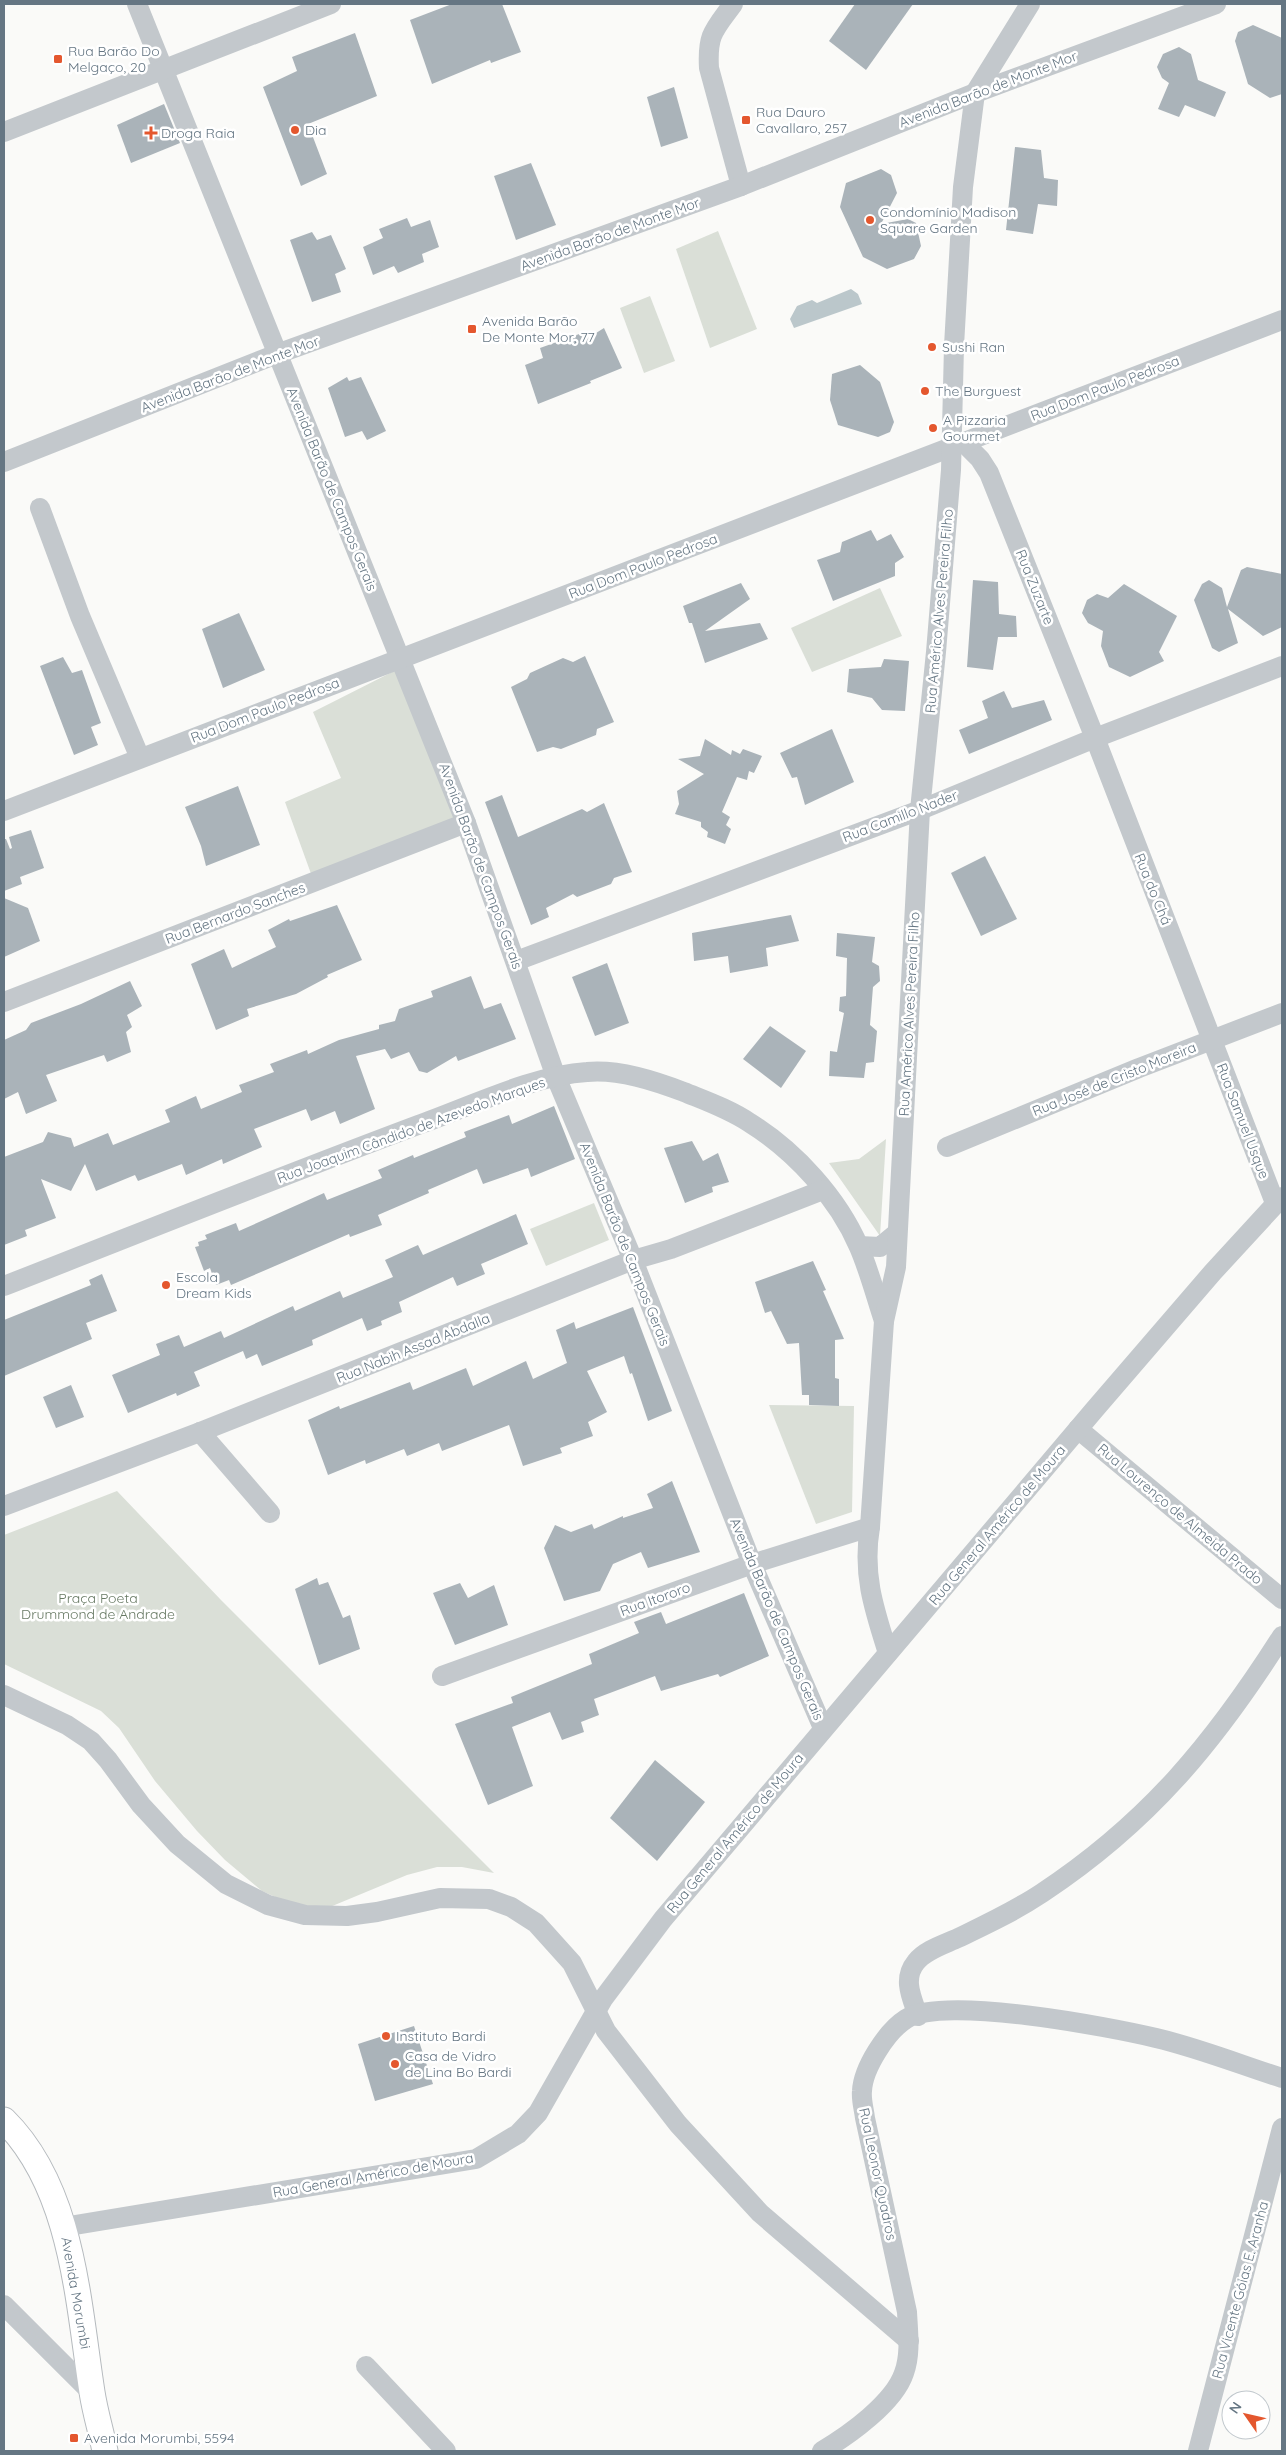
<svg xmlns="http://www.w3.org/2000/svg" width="1286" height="2455" font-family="Quicksand,sans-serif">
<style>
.green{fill:#dadfd7}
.water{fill:#bbc7cb}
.building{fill:#aab3b9}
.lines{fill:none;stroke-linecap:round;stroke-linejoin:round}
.major-casing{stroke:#b5babe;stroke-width:27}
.minor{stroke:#c3c8cc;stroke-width:20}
.major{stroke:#fff;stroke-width:25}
.poi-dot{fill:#e4572e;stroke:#fff;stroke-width:2}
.labels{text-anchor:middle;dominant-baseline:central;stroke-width:5;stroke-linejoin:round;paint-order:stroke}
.poi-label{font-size:14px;fill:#657683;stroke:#fff;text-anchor:start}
.street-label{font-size:14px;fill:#657683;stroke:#fff}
.park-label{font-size:14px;fill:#687a64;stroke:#fff}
</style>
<rect width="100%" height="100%" fill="#fafaf8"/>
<g class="green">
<path d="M 718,231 L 757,329 L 710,348 L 676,249 Z"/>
<path d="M 650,296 L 675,361 L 644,373 L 620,308 Z"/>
<path d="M 880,588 L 902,636 L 812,672 L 791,628 Z"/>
<path d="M 404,666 L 466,823 L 314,882 L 285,802 L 341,778 L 313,712 Z"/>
<path d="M 886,1139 L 880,1236 L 829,1163 L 859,1159 Z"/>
<path d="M 594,1203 L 609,1240 L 546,1266 L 530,1229 Z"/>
<path d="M 769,1405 L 854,1406 L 852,1512 L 816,1524 Z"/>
<path d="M 117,1491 L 221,1600 L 494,1873 L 462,1867 L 437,1867 L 407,1875 L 313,1914 L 262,1891 L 225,1860 L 197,1831 L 155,1781 L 119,1728 L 101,1711 L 4,1664 L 4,1535 Z"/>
</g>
<path class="water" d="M 851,289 L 858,294 L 862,304 L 794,328 L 790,319 L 797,306 L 812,300 L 817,303 Z"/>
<g class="building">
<path d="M 452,4 L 502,4 L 521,52 L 491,63 L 490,60 L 432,84 L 410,20 Z"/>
<path d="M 855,4 L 913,4 L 866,70 L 829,41 Z"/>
<path d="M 1253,25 L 1282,38 L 1282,94 L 1270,98 L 1248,84 L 1235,41 L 1238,32 Z"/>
<path d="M 355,33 L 377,96 L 308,124 L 327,174 L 301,186 L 263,87 L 297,71 L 292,57 Z"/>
<path d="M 1179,47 L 1191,54 L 1198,80 L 1226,92 L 1215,117 L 1185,105 L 1179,117 L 1158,109 L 1169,83 L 1162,78 L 1157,67 L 1163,54 Z"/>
<path d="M 674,87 L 688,138 L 661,147 L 647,97 Z"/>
<path d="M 164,104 L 180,143 L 131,163 L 117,125 Z"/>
<path d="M 1015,147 L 1041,150 L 1044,178 L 1058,180 L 1057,206 L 1038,204 L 1033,234 L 1006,230 Z"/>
<path d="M 531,163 L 556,225 L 516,240 L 494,176 Z"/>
<path d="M 881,169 L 891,175 L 897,193 L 881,224 L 908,219 L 916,223 L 921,246 L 914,259 L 887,269 L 863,257 L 840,207 L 846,183 Z"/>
<path d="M 407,218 L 411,227 L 430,220 L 439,247 L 422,254 L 424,262 L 398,273 L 394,266 L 373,275 L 363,247 L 383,238 L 379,229 Z"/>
<path d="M 312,232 L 317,240 L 331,235 L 346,269 L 335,274 L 341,292 L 312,302 L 290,240 Z"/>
<path d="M 604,328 L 622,368 L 590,381 L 591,383 L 538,404 L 525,365 L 543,358 L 540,348 L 582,333 L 585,340 Z"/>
<path d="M 860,365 L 880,382 L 894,422 L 890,432 L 878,437 L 838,425 L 830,400 L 832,374 Z"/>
<path d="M 347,377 L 349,381 L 361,377 L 386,431 L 367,440 L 362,431 L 345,437 L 328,388 Z"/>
<path d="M 871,530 L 877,541 L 891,534 L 904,557 L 895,563 L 895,576 L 833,601 L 817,560 L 840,552 L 842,542 Z"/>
<path d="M 1247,567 L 1282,574 L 1282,627 L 1263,636 L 1228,609 L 1238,643 L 1219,652 L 1212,648 L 1194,600 L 1202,584 L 1209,580 L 1222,588 L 1227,607 L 1241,570 Z"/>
<path d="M 973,580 L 998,582 L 999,614 L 1016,616 L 1017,637 L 998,637 L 993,670 L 967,667 Z"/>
<path d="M 741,583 L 750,599 L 705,631 L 760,623 L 768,639 L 705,663 L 692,623 L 689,623 L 683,606 Z"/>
<path d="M 1124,584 L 1177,616 L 1159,652 L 1164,661 L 1130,677 L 1109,667 L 1101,646 L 1103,631 L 1088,623 L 1082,613 L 1087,600 L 1097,594 L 1108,598 Z"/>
<path d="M 239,613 L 265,670 L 223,688 L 202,629 Z"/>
<path d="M 585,656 L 614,722 L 597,729 L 596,735 L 561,749 L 553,747 L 537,752 L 511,687 L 527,679 L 530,673 L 563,658 L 573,662 Z"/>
<path d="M 63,657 L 72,673 L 82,670 L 101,723 L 91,727 L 98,745 L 74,755 L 40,666 Z"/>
<path d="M 884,659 L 909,661 L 905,711 L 882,710 L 872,698 L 847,692 L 849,669 L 881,667 Z"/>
<path d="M 1004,691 L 1012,708 L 1044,700 L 1052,720 L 969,754 L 959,730 L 988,718 L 982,701 Z"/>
<path d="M 832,729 L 854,782 L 805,805 L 797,777 L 792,778 L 780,753 Z"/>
<path d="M 705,739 L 731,755 L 732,750 L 740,754 L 743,749 L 762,756 L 754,773 L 749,771 L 747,780 L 737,777 L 722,812 L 730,817 L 726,825 L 731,829 L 725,844 L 707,837 L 708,832 L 701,827 L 701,822 L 675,814 L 679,804 L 677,791 L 704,774 L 678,759 L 700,756 Z"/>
<path d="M 238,786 L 260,845 L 206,866 L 201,846 L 185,807 Z"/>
<path d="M 502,795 L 518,837 L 582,809 L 587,812 L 604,803 L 632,872 L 614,878 L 611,884 L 577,897 L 573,894 L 546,908 L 549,917 L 531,925 L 485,802 Z"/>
<path d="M 31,830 L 44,868 L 20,877 L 22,884 L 4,891 L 4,839 L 6,839 L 10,849 L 12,848 L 9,837 Z"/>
<path d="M 985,856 L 1017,919 L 981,936 L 951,873 Z"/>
<path d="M 4,898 L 28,908 L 40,941 L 4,957 Z"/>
<path d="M 337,905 L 362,960 L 327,975 L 328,977 L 296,994 L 247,1009 L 249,1016 L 216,1030 L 191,964 L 224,949 L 232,968 L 276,947 L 268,930 L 289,919 L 290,921 Z"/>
<path d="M 791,915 L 799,941 L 766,948 L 768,966 L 730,973 L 728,956 L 694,961 L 692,933 Z"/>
<path d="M 837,933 L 875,937 L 872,962 L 879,966 L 880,981 L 873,987 L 870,1025 L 877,1031 L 874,1062 L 866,1063 L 864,1078 L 829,1076 L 830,1051 L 837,1052 L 844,1013 L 839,1011 L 840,997 L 846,996 L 847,958 L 836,956 Z"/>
<path d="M 607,963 L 629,1023 L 595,1036 L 572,977 Z"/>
<path d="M 471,976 L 484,1009 L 501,1003 L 516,1039 L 458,1061 L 456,1056 L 427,1073 L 419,1071 L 409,1052 L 391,1059 L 385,1049 L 356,1056 L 375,1109 L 340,1124 L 335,1111 L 311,1121 L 306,1109 L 254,1129 L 262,1147 L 223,1164 L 222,1159 L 186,1175 L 182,1164 L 138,1181 L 135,1175 L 96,1191 L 85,1164 L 71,1191 L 41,1179 L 56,1218 L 25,1230 L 27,1236 L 4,1245 L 4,1157 L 43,1142 L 48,1132 L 71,1138 L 74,1147 L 108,1133 L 113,1145 L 170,1122 L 165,1110 L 196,1096 L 201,1109 L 242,1092 L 239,1085 L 274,1072 L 270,1064 L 307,1050 L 308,1054 L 339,1040 L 379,1029 L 379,1025 L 395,1021 L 399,1009 L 433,997 L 431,991 Z"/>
<path d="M 130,981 L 142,1006 L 127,1015 L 132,1027 L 126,1032 L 131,1052 L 107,1062 L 104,1055 L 46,1075 L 57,1101 L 26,1114 L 18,1092 L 4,1099 L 4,1040 L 26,1030 L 31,1023 L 81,1004 Z"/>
<path d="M 770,1026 L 806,1051 L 781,1088 L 743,1059 Z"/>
<path d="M 554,1106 L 575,1159 L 531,1177 L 528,1168 L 483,1184 L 477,1169 L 428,1190 L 429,1193 L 378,1215 L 382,1225 L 350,1237 L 349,1234 L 231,1285 L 229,1280 L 216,1285 L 210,1268 L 204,1271 L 195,1247 L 199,1246 L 198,1242 L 207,1239 L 205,1235 L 236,1223 L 239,1231 L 324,1193 L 327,1200 L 382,1178 L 378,1170 L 413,1155 L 414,1158 L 466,1137 L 464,1132 L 509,1115 L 512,1124 Z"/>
<path d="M 692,1141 L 703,1161 L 718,1153 L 729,1182 L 712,1187 L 713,1192 L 685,1203 L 664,1148 Z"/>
<path d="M 516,1214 L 528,1244 L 481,1264 L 485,1274 L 457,1286 L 453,1277 L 399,1302 L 402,1312 L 381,1321 L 382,1325 L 367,1331 L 362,1318 L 312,1340 L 313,1345 L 262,1366 L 257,1354 L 246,1359 L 243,1351 L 194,1372 L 200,1386 L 177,1396 L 176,1393 L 128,1413 L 112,1375 L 160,1355 L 156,1344 L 179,1335 L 184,1347 L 221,1331 L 224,1338 L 293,1306 L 295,1311 L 340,1291 L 343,1298 L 393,1277 L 385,1260 L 418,1245 L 423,1255 Z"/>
<path d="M 813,1261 L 826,1290 L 823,1291 L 844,1339 L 835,1340 L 835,1378 L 839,1379 L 839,1406 L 809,1405 L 809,1395 L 802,1395 L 799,1343 L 787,1344 L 771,1311 L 765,1313 L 755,1282 Z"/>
<path d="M 102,1274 L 117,1311 L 86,1323 L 92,1339 L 4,1376 L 4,1320 L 91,1285 L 89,1280 Z"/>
<path d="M 633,1307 L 672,1411 L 648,1421 L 632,1373 L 630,1374 L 624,1356 L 587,1371 L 607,1412 L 588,1422 L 593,1436 L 560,1448 L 562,1453 L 523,1466 L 509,1425 L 442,1451 L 439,1443 L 407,1456 L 404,1449 L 366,1464 L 365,1460 L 328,1475 L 308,1420 L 339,1406 L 340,1409 L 410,1382 L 413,1390 L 466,1368 L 473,1386 L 526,1361 L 533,1379 L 567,1363 L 556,1330 L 574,1322 L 576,1329 Z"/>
<path d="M 71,1385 L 84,1417 L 56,1428 L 43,1397 Z"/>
<path d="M 672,1481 L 700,1552 L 648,1568 L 641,1552 L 613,1564 L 600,1591 L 564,1601 L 544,1548 L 555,1525 L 571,1532 L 592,1524 L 594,1529 L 623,1516 L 623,1518 L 653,1508 L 647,1494 Z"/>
<path d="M 317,1578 L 319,1585 L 328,1582 L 343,1618 L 350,1615 L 360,1649 L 319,1665 L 295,1589 Z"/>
<path d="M 460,1583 L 468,1598 L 494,1585 L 508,1625 L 455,1645 L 433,1593 Z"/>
<path d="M 744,1593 L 769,1656 L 720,1677 L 718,1674 L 661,1691 L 655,1676 L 594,1699 L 599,1715 L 581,1722 L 584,1732 L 562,1740 L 550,1712 L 512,1727 L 533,1786 L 488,1805 L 455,1724 L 513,1703 L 511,1697 L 592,1664 L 589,1654 L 639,1633 L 634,1622 L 661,1612 L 666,1624 Z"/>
<path d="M 655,1760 L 705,1802 L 657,1861 L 610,1818 Z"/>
<path d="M 414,2026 L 433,2084 L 375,2101 L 358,2044 Z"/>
</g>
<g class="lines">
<defs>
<path id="major" d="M 4,2120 C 73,2188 78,2302 92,2392 C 95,2412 101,2431 105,2451"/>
</defs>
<use href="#major" class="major-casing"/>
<g class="minor">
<path d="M 137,4 L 466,823 L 556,1077 L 633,1260 L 752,1564 L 823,1728"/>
<path d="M 733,4 C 714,30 707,34 709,68 L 741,186"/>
<path d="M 4,132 L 331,4"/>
<path d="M 964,443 L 980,459 L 989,473 L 1095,738 L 1275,1203"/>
<path d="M 4,462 L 277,354 L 741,186 L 975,93 L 1216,4"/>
<path d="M 40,508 L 80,616 L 140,758"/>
<path d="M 4,811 L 1282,320"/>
<path d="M 516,961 L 920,810 L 1095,738 L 1282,666"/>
<path d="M 4,1002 L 466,823"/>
<path d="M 947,1147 L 1139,1068 L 1282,1013"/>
<path d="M 859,1246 L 880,1247 L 897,1233"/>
<path d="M 4,1286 C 142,1232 279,1177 418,1125 C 469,1107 534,1075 587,1072 C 619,1069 655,1081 684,1092 C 706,1101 729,1109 750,1123 C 795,1151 838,1198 859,1247 C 869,1270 876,1297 884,1321"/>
<path d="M 1078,1429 L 1282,1599"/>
<path d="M 200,1432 L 270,1513"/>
<path d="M 4,1506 L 200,1432 L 633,1260 L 671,1249 L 823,1190"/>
<path d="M 888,1653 C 874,1609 862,1574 870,1527 L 884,1321 L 896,1267 L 920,810 L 936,652 L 951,470 L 954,346 L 963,187 L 975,93 L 1030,4"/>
<path d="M 442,1676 L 752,1564 L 870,1527"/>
<path d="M 4,1695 L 67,1725 L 91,1741 L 108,1760 L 141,1805 L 177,1844 L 226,1884 L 268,1905 L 305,1915 L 347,1916 L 377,1912 L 440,1898 L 489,1899 L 511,1907 L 536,1923 L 572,1963 L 606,2031 L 678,2124 L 760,2213 L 909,2341"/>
<path d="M 918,2016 C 912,1998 902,1979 916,1962 C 925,1950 945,1944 958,1938 C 987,1924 1015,1911 1042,1893 C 1148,1823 1214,1743 1282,1636"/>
<path d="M 63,2227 L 476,2159 L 518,2134 L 538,2113 L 603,1999 L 663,1919 L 1095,1409 L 1213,1272 L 1282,1197"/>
<path d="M 4,2305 L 93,2394"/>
<path d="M 366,2366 L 446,2451"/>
<path d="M 822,2451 C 849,2435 894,2403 904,2373 C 911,2354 908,2332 907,2312 L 865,2118 C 864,2109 861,2100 862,2091 C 863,2068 887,2031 906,2019 C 943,1995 1110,2027 1156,2038 C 1199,2048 1241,2065 1282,2078"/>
<path d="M 1198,2451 L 1282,2128"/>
</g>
<use href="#major" class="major"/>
</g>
<g class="poi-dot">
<rect x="53" y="54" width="10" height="10" rx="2.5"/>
<rect x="741" y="115" width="10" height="10" rx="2.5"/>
<circle cx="295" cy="130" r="5"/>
<path d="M148.5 125.5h5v5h5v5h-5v5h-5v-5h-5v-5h5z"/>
<circle cx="870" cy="220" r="5"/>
<rect x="467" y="324" width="10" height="10" rx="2.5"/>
<circle cx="932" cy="347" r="5"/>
<circle cx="925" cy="391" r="5"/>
<circle cx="933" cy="428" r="5"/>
<circle cx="166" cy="1285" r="5"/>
<circle cx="386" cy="2036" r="5"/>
<circle cx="395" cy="2064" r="5"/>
<rect x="69" y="2433" width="10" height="10" rx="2.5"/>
</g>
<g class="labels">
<g class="poi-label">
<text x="68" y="51">Rua Barão Do<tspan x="68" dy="16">Melgaço, 20</tspan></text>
<text x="756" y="112">Rua Dauro<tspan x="756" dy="16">Cavallaro, 257</tspan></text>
<text x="305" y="130">Dia</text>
<text x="161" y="133">Droga Raia</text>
<text x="880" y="212">Condomínio Madison<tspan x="880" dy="16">Square Garden</tspan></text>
<text x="482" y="321">Avenida Barão<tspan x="482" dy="16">De Monte Mor, 77</tspan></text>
<text x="942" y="347">Sushi Ran</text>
<text x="935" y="391">The Burguest</text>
<text x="943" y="420">A Pizzaria<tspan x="943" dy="16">Gourmet</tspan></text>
<text x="176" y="1277">Escola<tspan x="176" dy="16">Dream Kids</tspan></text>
<text x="396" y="2036">Instituto Bardi</text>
<text x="405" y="2056">Casa de Vidro<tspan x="405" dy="16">de Lina Bo Bardi</tspan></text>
<text x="84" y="2438">Avenida Morumbi, 5594</text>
</g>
<g class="street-label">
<text transform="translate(988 89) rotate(-21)">Avenida Barão de Monte Mor</text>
<text transform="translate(610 234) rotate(-20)">Avenida Barão de Monte Mor</text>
<text transform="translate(230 374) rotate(-21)">Avenida Barão de Monte Mor</text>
<text transform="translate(1105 388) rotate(-21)">Rua Dom Paulo Pedrosa</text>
<text transform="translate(332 489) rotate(68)">Avenida Barão de Campos Gerais</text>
<text transform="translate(643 566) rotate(-21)">Rua Dom Paulo Pedrosa</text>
<text transform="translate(1035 587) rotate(68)">Rua Zuzarte</text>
<text transform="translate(939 611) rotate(-85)">Rua Américo Alves Pereira Filho</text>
<text transform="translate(265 710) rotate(-21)">Rua Dom Paulo Pedrosa</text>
<text transform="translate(900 816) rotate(-21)">Rua Camillo Nader</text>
<text transform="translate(481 866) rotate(70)">Avenida Barão de Campos Gerais</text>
<text transform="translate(1153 889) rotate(68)">Rua do Chá</text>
<text transform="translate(235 913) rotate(-21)">Rua Bernardo Sanches</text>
<text transform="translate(909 1014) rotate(-87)">Rua Américo Alves Pereira Filho</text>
<text transform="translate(1114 1079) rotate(-22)">Rua José de Cristo Moreira</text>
<text transform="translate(1243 1121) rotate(69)">Rua Samuel Usque</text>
<text transform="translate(411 1130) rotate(-20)">Rua Joaquim Cândido de Azevedo Marques</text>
<text transform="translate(625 1244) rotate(68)">Avenida Barão de Campos Gerais</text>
<text transform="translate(413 1348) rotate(-22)">Rua Nabih Assad Abdalla</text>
<text transform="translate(1180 1514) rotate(40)">Rua Lourenço de Almeida Prado</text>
<text transform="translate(997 1525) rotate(-50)">Rua General Américo de Moura</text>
<text transform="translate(655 1599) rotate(-20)">Rua Itororo</text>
<text transform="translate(777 1619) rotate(67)">Avenida Barão de Campos Gerais</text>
<text transform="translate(735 1833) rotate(-50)">Rua General Américo de Moura</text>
<text transform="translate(878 2174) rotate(78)">Rua Leonor Quadros</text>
<text transform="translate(373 2175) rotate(-10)">Rua General Américo de Moura</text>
<text transform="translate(1240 2290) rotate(-75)">Rua Vicente Góias E. Aranha</text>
<text transform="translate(76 2293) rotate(80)">Avenida Morumbi</text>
</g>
<g class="park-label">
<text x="98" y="1598">Praça Poeta<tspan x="98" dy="16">Drummond de Andrade</tspan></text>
</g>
</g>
<rect width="1286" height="2455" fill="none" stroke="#657683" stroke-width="10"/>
<g transform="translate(1246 2415) rotate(304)"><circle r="24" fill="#ffffff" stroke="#c1c8cd"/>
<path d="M0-4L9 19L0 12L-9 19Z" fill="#e4572e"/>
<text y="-8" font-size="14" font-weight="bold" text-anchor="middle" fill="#657683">N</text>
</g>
</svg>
